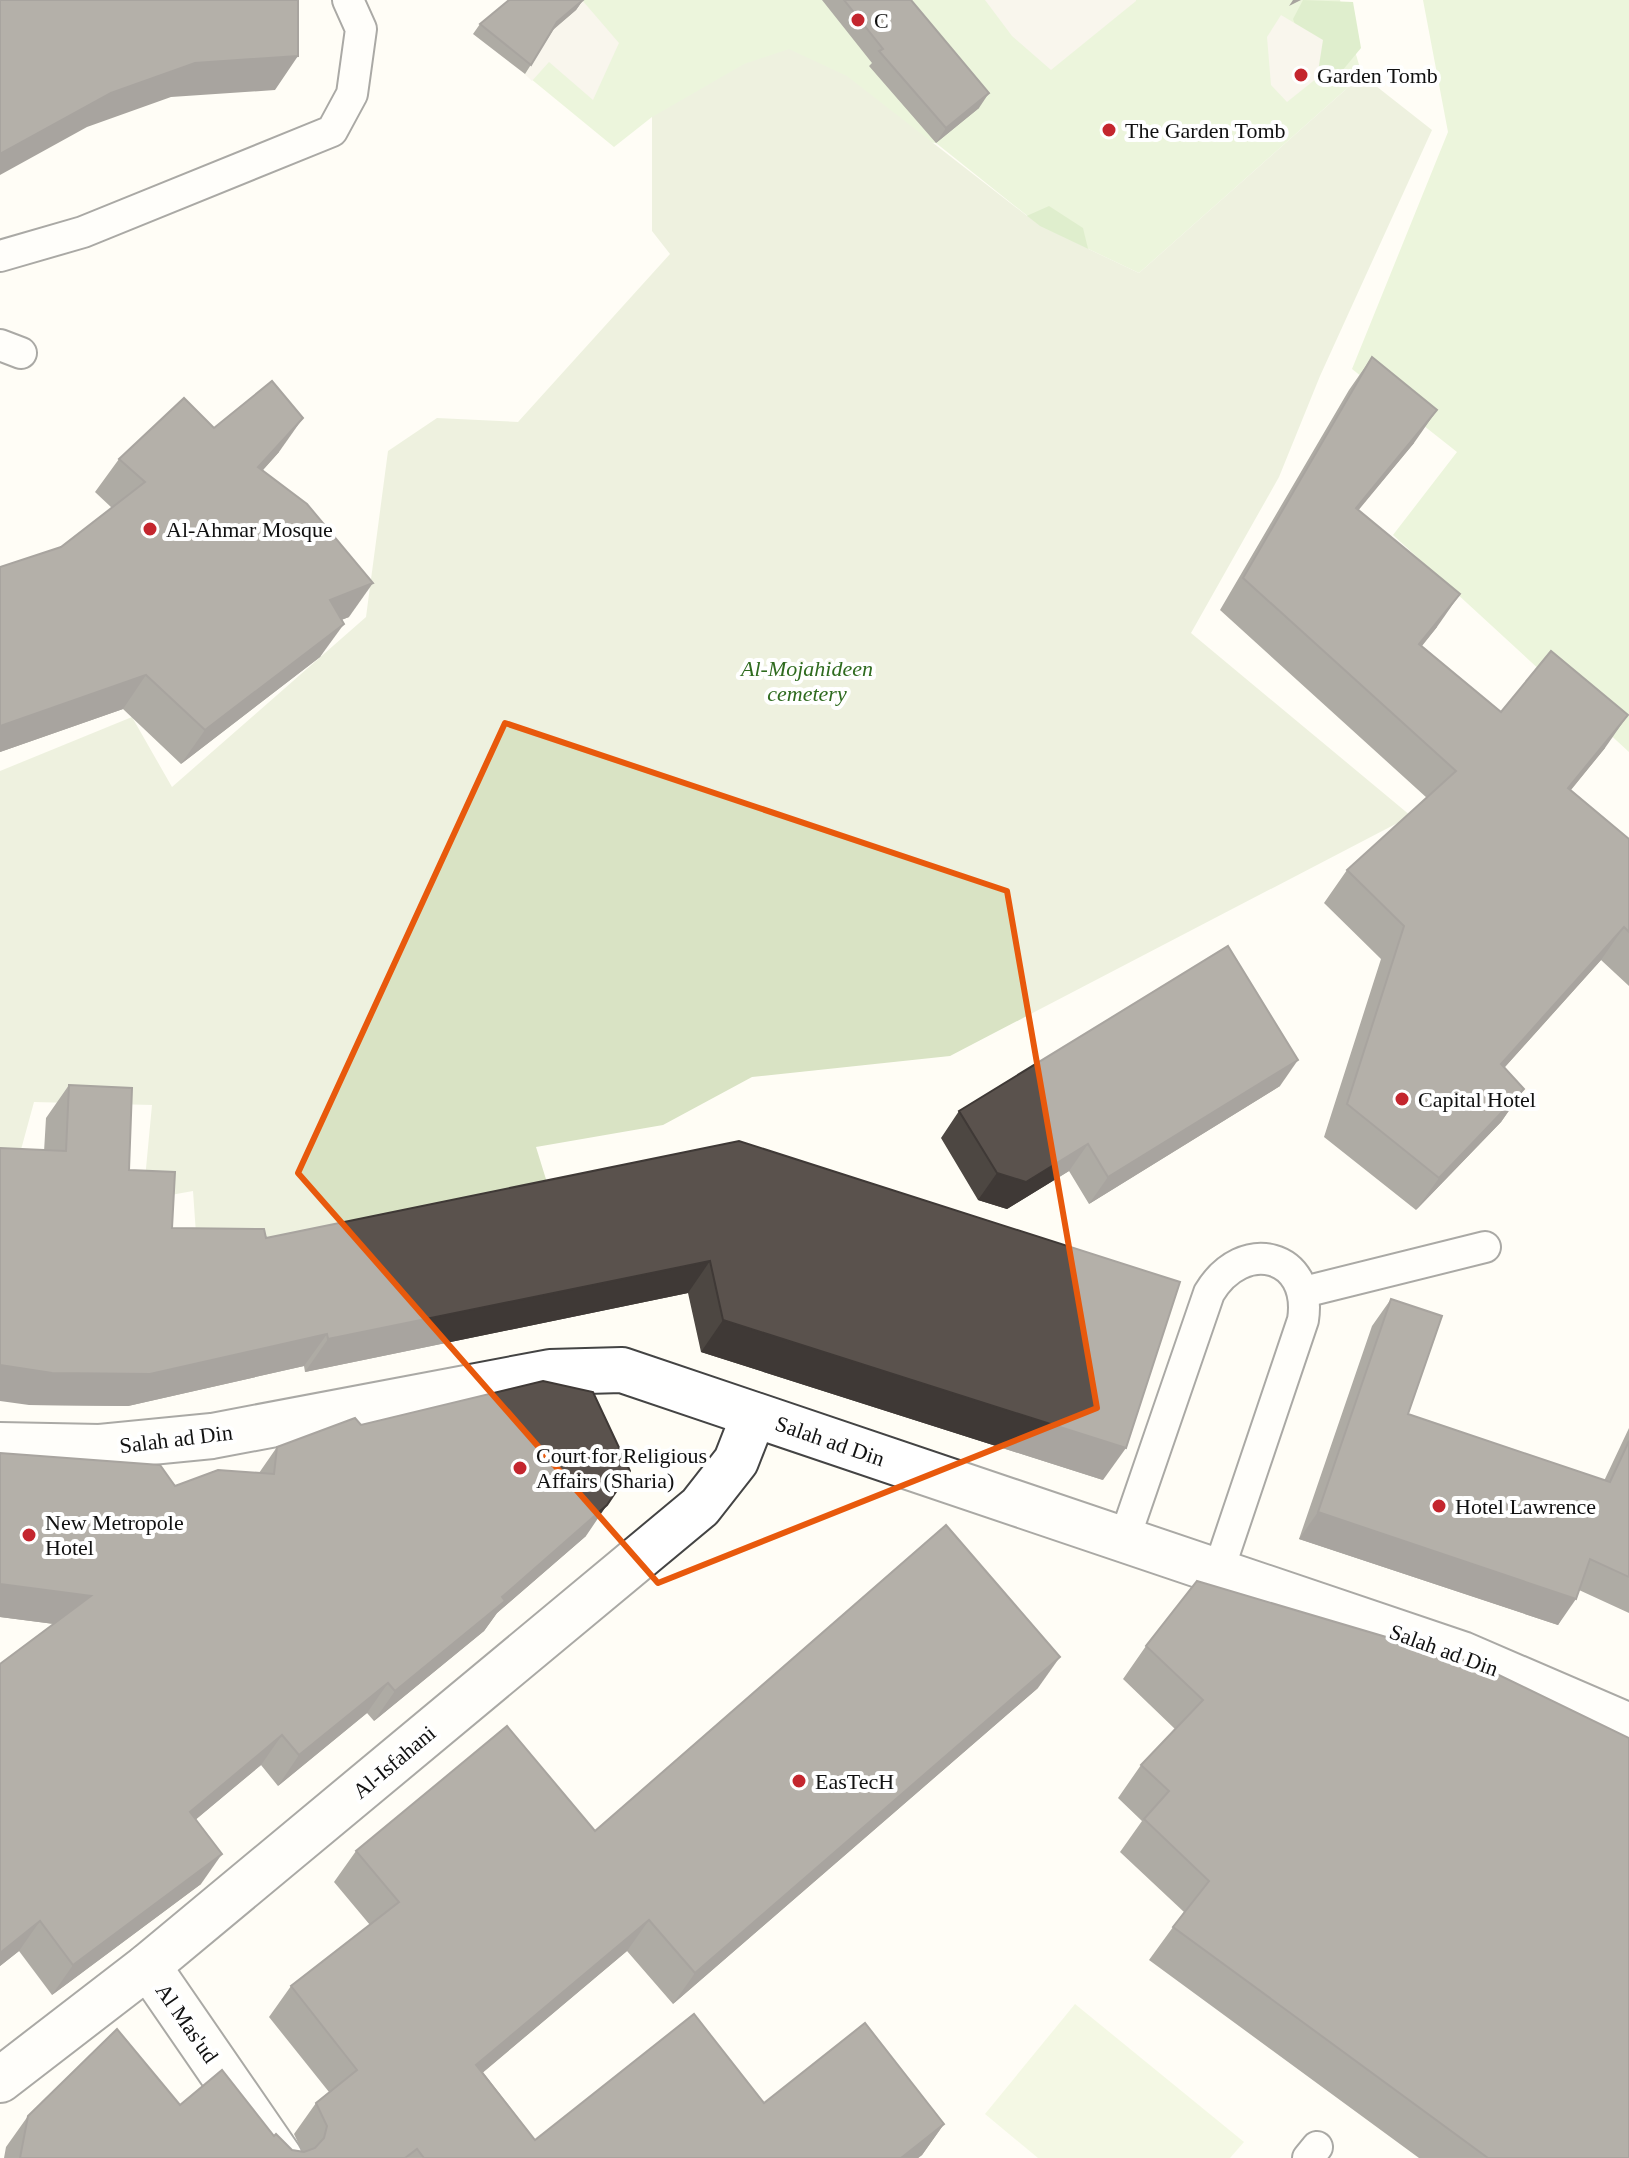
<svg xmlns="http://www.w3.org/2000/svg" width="1629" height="2158" font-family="'Times New Roman',serif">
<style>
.green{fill:#d5ebbd}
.forest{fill:#b9dc9c}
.cemetery{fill:#d9e3c4}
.pitch{fill:#e6f2cf}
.plaza{fill:#f1ede2}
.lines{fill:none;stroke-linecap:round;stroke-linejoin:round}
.service-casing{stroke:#444;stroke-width:34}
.minor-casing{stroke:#444;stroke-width:48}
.tertiary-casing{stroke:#444;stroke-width:48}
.service{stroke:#fff;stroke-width:30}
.minor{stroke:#fff;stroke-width:44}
.tertiary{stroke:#fff;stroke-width:44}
.wall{fill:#4d4742}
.shaded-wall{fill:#3f3936}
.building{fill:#5a524d;stroke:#3f3936;stroke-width:2}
.marked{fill:none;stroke:#e8590c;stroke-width:6;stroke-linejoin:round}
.poi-dot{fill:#c4262e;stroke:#fff;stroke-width:3}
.labels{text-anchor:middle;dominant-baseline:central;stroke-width:8;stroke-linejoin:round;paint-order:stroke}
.poi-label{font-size:22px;fill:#111;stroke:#fff;text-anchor:start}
.park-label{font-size:22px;font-style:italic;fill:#2f6b1f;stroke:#fff}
.street-label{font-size:22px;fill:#111;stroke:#fff}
</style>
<rect width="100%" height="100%" fill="#fffdf5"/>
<g class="green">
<path d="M 513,0 L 1340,0 L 1362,75 L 1139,273 L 1040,226 L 936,143 L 652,117 L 614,147 L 525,74 Z"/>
<path d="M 1423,0 L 1629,0 L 1629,752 L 1393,535 L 1457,452 L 1352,369 L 1448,132 Z"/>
</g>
<g class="forest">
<path d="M 1303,0 L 1353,2 L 1361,48 L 1342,71 L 1319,67 L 1299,36 L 1293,19 Z"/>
<path d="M 1049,206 L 1083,228 L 1091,261 L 1022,218 Z"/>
</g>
<path class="cemetery" d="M 789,49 L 847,76 L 1040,226 L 1139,273 L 1362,75 L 1432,130 L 1320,376 L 1279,477 L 1191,633 L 1411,816 L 950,1056 L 752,1077 L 663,1125 L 536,1147 L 549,1189 L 263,1243 L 196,1234 L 193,1191 L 143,1200 L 152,1105 L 34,1102 L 19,1157 L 0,1155 L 0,771 L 132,717 L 172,787 L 366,617 L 388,451 L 437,418 L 518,422 L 670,254 L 652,231 L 652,117 L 744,64 Z"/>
<path class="pitch" d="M 1075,2004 L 1244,2142 L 1230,2158 L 1038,2158 L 985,2114 Z"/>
<g class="plaza">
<path d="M 582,0 L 619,43 L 593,100 L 549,62 L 532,81 L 525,74 L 551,31 L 570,15 Z"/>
<path d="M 985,0 L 1136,0 L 1136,1 L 1051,70 L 1012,36 Z"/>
<path d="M 1281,15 L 1323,40 L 1317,78 L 1287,102 L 1271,85 L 1267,37 Z"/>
</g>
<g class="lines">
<defs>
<g id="service">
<path d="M 0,256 L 83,232 L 332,131 L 352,94 L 361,29 L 348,0"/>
<path d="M 0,345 L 21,353"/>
<path d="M 1304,1292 L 1485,1247"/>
<path d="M 1124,1540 L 1209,1293 C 1243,1236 1313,1254 1303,1320 L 1218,1572"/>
<path d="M 1308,2158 L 1317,2147"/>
</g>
<g id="minor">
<path d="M 148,1966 L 280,2158"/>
<path d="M 0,2080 L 148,1966 L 700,1507 L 736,1461 L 754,1415"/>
</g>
<path id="tertiary" d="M 0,1445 L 100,1447 L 212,1436 L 550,1372 L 622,1370 L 1462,1654 L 1629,1726"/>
</defs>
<use href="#service" class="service-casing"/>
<use href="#minor" class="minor-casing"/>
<use href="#tertiary" class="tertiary-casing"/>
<use href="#service" class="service"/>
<use href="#minor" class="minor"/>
<use href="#tertiary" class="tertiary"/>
</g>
<g class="wall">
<path d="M 583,0 L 576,10 L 553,30 L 525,74 L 473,34 L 480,24 Z"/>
<path d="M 822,0 L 911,0 L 979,108 L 936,143 L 869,66 L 872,63 Z"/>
<path d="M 1372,357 L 1414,443 L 1358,510 L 1437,627 L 1422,646 L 1501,712 L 1605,748 L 1571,790 L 1629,839 L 1629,986 L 1601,960 L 1504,1068 L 1524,1089 L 1501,1122 L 1416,1210 L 1324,1137 L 1381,959 L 1324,903 L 1347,870 L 1427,798 L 1220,610 L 1349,390 Z"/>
<path d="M 214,428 L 279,452 L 263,470 L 349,617 L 341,620 L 320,657 L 181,764 L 123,709 L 0,752 L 0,567 L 61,547 L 112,508 L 95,492 L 119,459 Z"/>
<path d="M 69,1085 L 172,1228 L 266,1238 L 739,1141 L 1103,1480 L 701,1352 L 688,1293 L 305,1372 L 304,1366 L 128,1406 L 29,1405 L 46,1118 Z"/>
<path d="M 1280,1086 L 1089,1204 L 1069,1171 L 1007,1209 L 978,1200 L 941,1138 L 959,1111 Z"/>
<path d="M 1391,1299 L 1408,1414 L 1604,1481 L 1629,1428 L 1629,1613 L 1579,1590 L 1558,1625 L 1299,1539 L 1372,1326 Z"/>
<path d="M 361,1425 L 586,1536 L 497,1613 L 484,1631 L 374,1721 L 367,1713 L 278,1786 L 261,1765 L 196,1819 L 201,1884 L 52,1995 L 19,1951 L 0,1966 L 0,1664 L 54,1624 L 0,1617 L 0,1453 L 175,1486 L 259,1473 L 277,1447 Z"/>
<path d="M 1197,1581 L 1629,2158 L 1419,2158 L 1149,1960 L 1184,1912 L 1120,1852 L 1142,1821 L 1118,1798 L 1141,1765 L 1175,1729 L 1123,1679 L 1146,1646 Z"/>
<path d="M 1038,1688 L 673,2004 L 627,1951 L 483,2072 L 535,2140 L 764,2103 L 944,2124 L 922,2155 L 918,2158 L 4,2158 L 6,2147 L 28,2116 L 180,2105 L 274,2136 L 292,2150 L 302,2151 L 294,2134 L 316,2103 L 329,2092 L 269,2017 L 291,1986 L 370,1925 L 334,1882 L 356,1851 L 595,1831 Z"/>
</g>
<g class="shaded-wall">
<path d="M 583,0 L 576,10 L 551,31 L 557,22 Z"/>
<path d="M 1293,0 L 1301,0 L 1289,6 Z"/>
<path d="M 298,56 L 275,90 L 171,97 L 87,127 L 0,175 L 0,154 L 111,93 L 195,63 Z"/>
<path d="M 989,93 L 979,108 L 936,143 L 946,128 Z"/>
<path d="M 1437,410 L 1414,443 L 1333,541 L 1356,508 Z"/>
<path d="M 303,418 L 279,452 L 235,501 L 258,467 Z"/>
<path d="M 373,583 L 349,617 L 307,633 L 330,600 Z"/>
<path d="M 1460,594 L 1437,627 L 1396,677 L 1419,644 Z"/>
<path d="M 344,624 L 320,657 L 181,764 L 205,730 Z"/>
<path d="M 146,675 L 123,709 L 0,752 L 0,726 Z"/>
<path d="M 1628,715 L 1605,748 L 1545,821 L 1568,788 Z"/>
<path d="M 1624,927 L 1601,960 L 1478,1097 L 1501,1064 Z"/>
<path d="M 1298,1060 L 1280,1086 L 1089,1204 L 1108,1177 Z"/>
<path d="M 1524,1089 L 1501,1122 L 1416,1210 L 1439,1178 Z"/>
<path d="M 1088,1144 L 1069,1171 L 1007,1209 L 978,1200 L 997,1173 Z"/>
<path d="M 710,1261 L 688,1293 L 305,1372 L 328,1339 Z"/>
<path d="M 723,1320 L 1126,1448 L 1103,1480 L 701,1352 Z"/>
<path d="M 327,1334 L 304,1366 L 128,1406 L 29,1405 L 0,1401 L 0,1365 Z"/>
<path d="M 607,1505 L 586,1536 L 497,1613 L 484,1631 L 374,1721 L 395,1691 Z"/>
<path d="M 1318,1512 L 1576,1599 L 1558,1625 L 1299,1539 Z"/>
<path d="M 0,1584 L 91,1596 L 70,1626 L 0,1617 Z"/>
<path d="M 1060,1657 L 1038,1688 L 673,2004 L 695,1973 Z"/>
<path d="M 388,1683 L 367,1713 L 278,1786 L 299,1755 Z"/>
<path d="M 282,1735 L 261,1765 L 169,1842 L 190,1812 Z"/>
<path d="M 222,1854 L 201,1884 L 52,1995 L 73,1965 Z"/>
<path d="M 649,1920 L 627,1951 L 455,2096 L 476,2065 Z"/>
<path d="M 40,1921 L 19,1951 L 0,1966 L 0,1953 Z"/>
<path d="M 944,2124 L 922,2155 L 918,2158 L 901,2158 Z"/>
</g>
<g class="building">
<path d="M 0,0 L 298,0 L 298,56 L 195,63 L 111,93 L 0,154 Z"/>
<path d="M 509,0 L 583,0 L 557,22 L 531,65 L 480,24 Z"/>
<path d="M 844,0 L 911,0 L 989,93 L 946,128 L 879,51 L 883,49 Z"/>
<path d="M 1372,357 L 1437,410 L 1356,508 L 1460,594 L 1419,644 L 1501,712 L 1551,651 L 1628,715 L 1568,788 L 1629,839 L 1629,932 L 1624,927 L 1501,1064 L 1524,1089 L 1439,1178 L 1347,1104 L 1404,926 L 1347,870 L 1456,771 L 1243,578 Z"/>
<path d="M 272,381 L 303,418 L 258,467 L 307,504 L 373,583 L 330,600 L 344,624 L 205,730 L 146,675 L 0,726 L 0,567 L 61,547 L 145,482 L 119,459 L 184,398 L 214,428 Z"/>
<path d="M 1228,946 L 1298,1060 L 1108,1177 L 1088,1144 L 1026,1182 L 997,1173 L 959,1111 Z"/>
<path d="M 69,1085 L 132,1088 L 129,1170 L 175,1172 L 172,1228 L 264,1229 L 266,1238 L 739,1141 L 1180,1282 L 1126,1448 L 723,1320 L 710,1261 L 328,1339 L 327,1334 L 150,1374 L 52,1373 L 0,1365 L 0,1148 L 66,1151 Z"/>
<path d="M 1391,1299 L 1442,1316 L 1408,1414 L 1610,1482 L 1629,1441 L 1629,1577 L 1590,1559 L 1576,1599 L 1318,1512 Z"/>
<path d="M 543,1381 L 593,1392 L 630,1471 L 607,1505 L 502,1597 L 505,1601 L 395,1691 L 388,1683 L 299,1755 L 282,1735 L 190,1812 L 222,1854 L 73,1965 L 40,1921 L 0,1953 L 0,1664 L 91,1596 L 0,1584 L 0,1453 L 160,1465 L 175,1486 L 218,1470 L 274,1474 L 277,1447 L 355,1418 L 361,1425 Z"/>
<path d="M 946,1525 L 1060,1657 L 695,1973 L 649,1920 L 476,2065 L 535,2140 L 694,2014 L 764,2103 L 865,2023 L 944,2124 L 901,2158 L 424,2158 L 417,2149 L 405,2158 L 20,2158 L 28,2116 L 117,2029 L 180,2105 L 222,2070 L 274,2136 L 276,2134 L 292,2150 L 304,2152 L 315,2148 L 324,2138 L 327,2126 L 316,2103 L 357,2070 L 291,1986 L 399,1902 L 356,1851 L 507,1726 L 595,1831 Z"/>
<path d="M 1197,1581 L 1474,1663 L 1629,1738 L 1629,2158 L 1488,2158 L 1173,1927 L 1209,1881 L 1144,1819 L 1169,1791 L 1141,1765 L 1203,1700 L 1146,1646 Z"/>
</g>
<path d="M0 0H1629V2158H0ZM 505,723 L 1007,891 L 1097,1408 L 658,1583 L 298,1173 Z" fill="#fffdf5" fill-opacity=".55" fill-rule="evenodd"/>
<path class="marked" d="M 505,723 L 1007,891 L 1097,1408 L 658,1583 L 298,1173 Z"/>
<g class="poi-dot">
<circle cx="858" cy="20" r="8"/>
<circle cx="1301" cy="75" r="8"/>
<circle cx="1109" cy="130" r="8"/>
<circle cx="150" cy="529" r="8"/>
<circle cx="1402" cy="1099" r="8"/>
<circle cx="520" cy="1468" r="8"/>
<circle cx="1439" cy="1506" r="8"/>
<circle cx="29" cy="1535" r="8"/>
<circle cx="799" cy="1781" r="8"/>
</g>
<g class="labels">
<g class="poi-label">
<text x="874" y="20">C</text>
<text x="1317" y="75">Garden Tomb</text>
<text x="1125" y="130">The Garden Tomb</text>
<text x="166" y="529">Al-Ahmar Mosque</text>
<text x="1418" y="1099">Capital Hotel</text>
<text x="536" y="1455">Court for Religious<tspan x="536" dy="25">Affairs (Sharia)</tspan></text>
<text x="1455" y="1506">Hotel Lawrence</text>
<text x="45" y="1522">New Metropole<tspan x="45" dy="25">Hotel</tspan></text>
<text x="815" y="1781">EasTecH</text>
</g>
<g class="park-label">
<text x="807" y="668">Al-Mojahideen<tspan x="807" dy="25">cemetery</tspan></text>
</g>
<g class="street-label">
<text transform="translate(176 1439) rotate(-7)">Salah ad Din</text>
<text transform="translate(830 1441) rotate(19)">Salah ad Din</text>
<text transform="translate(1444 1650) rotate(20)">Salah ad Din</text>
<text transform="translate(394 1762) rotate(-40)">Al-Isfahani</text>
<text transform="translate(187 2023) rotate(55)">Al Mas'ud</text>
</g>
</g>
</svg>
